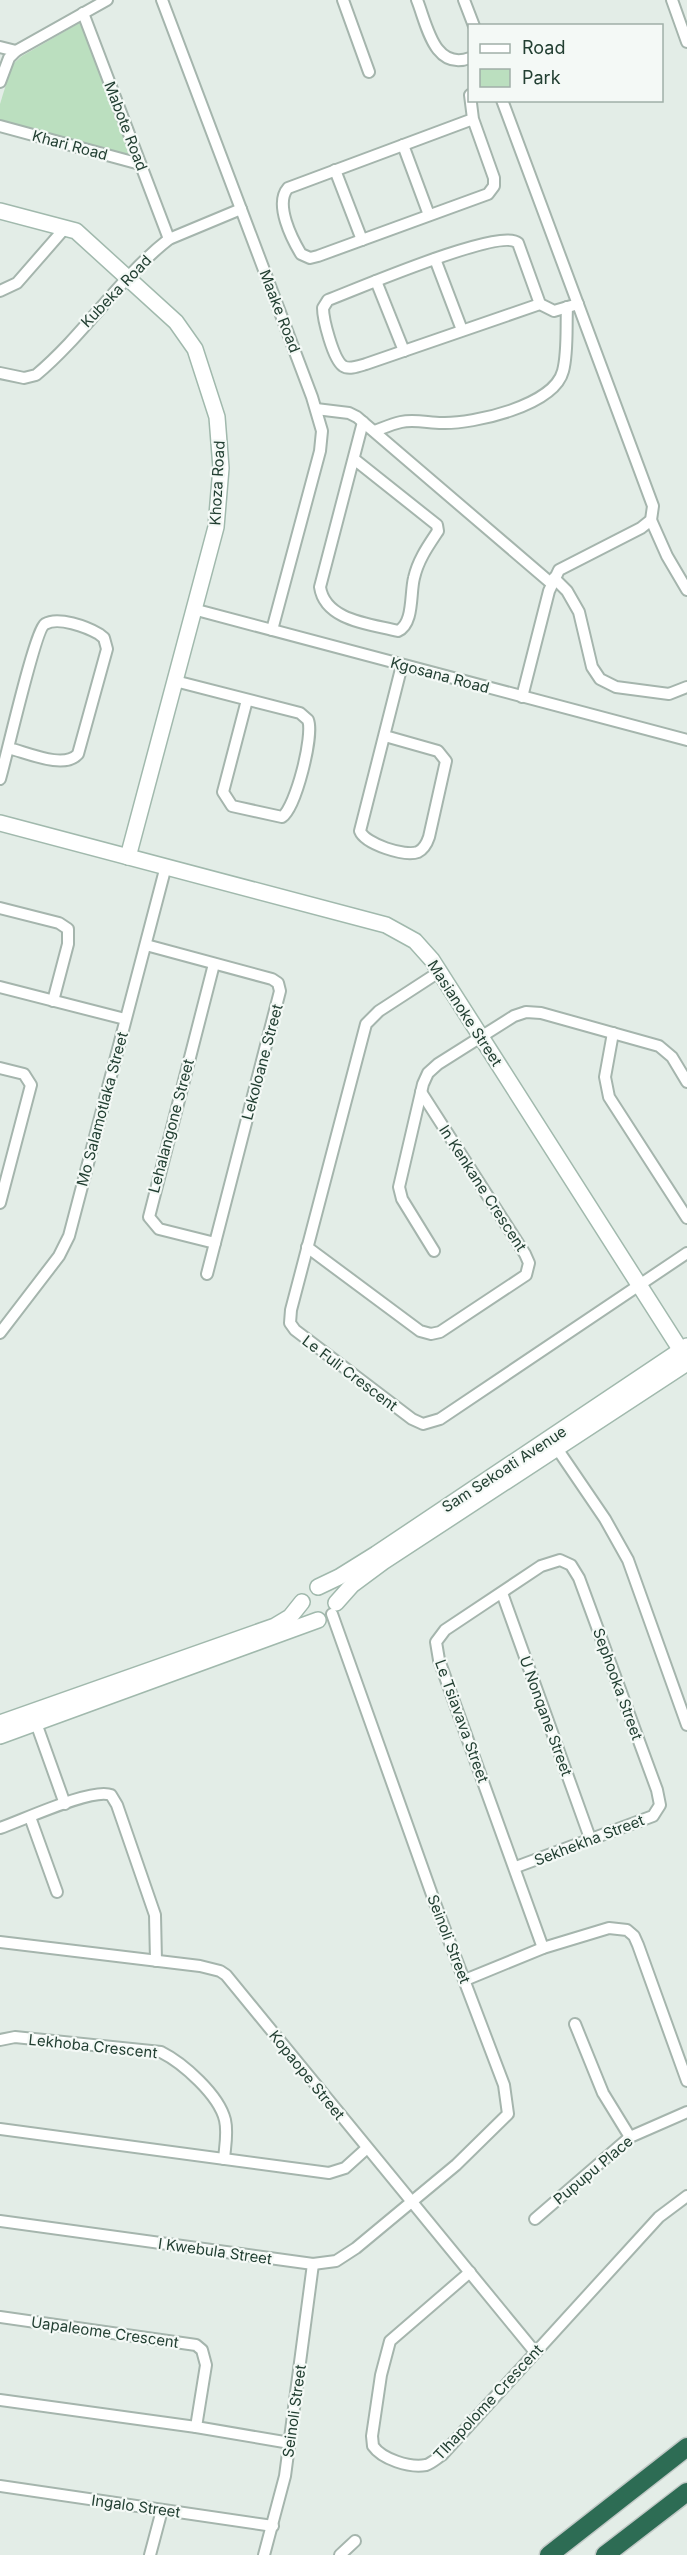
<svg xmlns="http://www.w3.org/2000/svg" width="687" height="2555" font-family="Inter,sans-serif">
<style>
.green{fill:#bbdfbf}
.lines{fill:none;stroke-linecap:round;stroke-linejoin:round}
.street-casing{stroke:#a5b5ad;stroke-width:14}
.secondary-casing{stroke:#a1b9ad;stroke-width:18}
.highway-casing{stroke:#c1c9c6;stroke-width:21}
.street{stroke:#fff;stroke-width:10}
.secondary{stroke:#fff;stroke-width:15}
.highway{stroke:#2d6c54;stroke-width:18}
.labels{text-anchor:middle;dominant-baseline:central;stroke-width:4.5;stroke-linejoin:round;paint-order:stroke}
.street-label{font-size:15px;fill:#223f32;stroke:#f4f9f6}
</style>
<rect width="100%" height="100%" fill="#e3ede7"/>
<path class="green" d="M 81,22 L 131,150 L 131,155 L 0,122 L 0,104 L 12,65 L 22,56 Z"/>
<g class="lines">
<defs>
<g id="street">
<path d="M 162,0 L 312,397 L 322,431 L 320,451 L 272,630"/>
<path d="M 343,0 L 369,72"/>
<path d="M 417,0 C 427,25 434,71 470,58"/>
<path d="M 464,0 L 474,26"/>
<path d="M 672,0 L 687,42"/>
<path d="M 83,13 L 169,239"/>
<path d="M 0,47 L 16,51"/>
<path d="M 0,82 L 9,58 L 16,51 L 107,0"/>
<path d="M 470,95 L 473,119 L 494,178 L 494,186 L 488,194 L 318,256 L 310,258 L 301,254 C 292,239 274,204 288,188 L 473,119"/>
<path d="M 502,100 L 653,506 L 651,520 L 641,528 L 559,570 L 549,591 L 522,697"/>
<path d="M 0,126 L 140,164"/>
<path d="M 403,145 L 429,215"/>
<path d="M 335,170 L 362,240"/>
<path d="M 435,259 L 462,330"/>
<path d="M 376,281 L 404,351"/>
<path d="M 0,291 L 17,283 L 65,228"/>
<path d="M 540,304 L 366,364 C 359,366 349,370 343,366 C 333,359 323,319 323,308 L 328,300 C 355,290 500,227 518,243 L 540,304 L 554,311 L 578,304"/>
<path d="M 0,373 L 24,378 L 36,375 C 85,334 119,278 169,239 L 241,209"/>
<path d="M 316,409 L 349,413 L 357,417 L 552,584"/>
<path d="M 375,431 C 383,428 392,424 401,422 C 414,419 429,423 442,423 C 473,424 554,406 563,371 C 568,352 566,327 567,307"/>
<path d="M 354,459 L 437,525 L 438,531 C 428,546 418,560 414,578 C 410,593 414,624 398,631 C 371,624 325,621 320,587 L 363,422"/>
<path d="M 651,520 L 667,556 L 687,590"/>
<path d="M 554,578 L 567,591 L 579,612 L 592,667 L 600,679 L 616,687 L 669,694 L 687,687"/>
<path d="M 193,609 L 687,740"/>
<path d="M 175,681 L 300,713 L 308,720 C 314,735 296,807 282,817 L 232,806 L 223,792 L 247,700"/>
<path d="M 385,736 L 438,751 L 446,761 L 429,837 C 427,843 424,849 418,852 C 405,857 365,844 360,831 L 402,665"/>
<path d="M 0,779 C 6,759 35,630 45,624 C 58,616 87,627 99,634 L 104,638 L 107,649 L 78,754 C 64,770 26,752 8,748"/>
<path d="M 0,908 L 59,923 L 68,929 L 68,944 L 53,1001"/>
<path d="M 146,945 L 272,979 L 278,983 L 280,991 L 207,1274"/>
<path d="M 214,964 L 149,1217 L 159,1229 L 215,1243"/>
<path d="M 439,972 L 379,1011 L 366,1024 L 291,1310 L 290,1323 L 295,1330 L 412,1419 L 423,1424 L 440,1419 L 687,1253"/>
<path d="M 0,987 L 125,1019"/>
<path d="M 613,1033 L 605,1077 L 609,1097 L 687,1218"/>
<path d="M 0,1068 L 24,1074 L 31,1085 L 0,1203"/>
<path d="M 307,1247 L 420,1331 L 431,1334 L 440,1332 L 526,1275 L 529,1263 L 525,1254 L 421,1092"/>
<path d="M 434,1251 L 402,1199 L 399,1187 L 423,1084 L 428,1073 L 438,1064 L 514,1016 L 526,1012 L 541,1013 L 659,1046 L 672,1057 L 687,1082"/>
<path d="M 0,1333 L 59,1256 L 69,1236 L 166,866"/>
<path d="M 556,1447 L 605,1519 L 628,1560 L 687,1725"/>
<path d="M 502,1593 L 590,1838"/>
<path d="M 36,1723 L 65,1804"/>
<path d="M 30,1817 L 57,1892"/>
<path d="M 0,1828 C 21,1821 93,1787 111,1795 L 117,1805 L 155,1915 L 156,1961"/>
<path d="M 516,1867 L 653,1816 L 660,1805 L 657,1790 L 579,1578 L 571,1565 L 560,1560 L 541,1566 L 445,1630 L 436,1642 L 439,1660 L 543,1948"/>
<path d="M 0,1942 L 200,1966 L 220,1971 L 226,1975 L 535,2352"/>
<path d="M 465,1980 L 543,1948 L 609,1928 L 627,1930 L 634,1936 L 638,1945 L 687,2081"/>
<path d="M 575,2024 L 603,2093 L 630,2137"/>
<path d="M 0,2040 L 15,2037 L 161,2052 C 183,2063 219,2095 225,2120 C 228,2133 225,2146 224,2159"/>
<path d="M 0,2129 L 329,2173 L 345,2168 L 366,2149"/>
<path d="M 535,2219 L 630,2137 L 687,2112"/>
<path d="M 0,2221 L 313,2264 L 336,2261 L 356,2248 L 456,2165 L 508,2114 L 504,2085 L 436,1906 L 332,1614"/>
<path d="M 470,2272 L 390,2341 L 381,2375 L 372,2436 L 373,2446 C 382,2459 409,2468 426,2465 C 432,2463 437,2458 442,2455 L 659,2217 L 687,2196"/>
<path d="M 0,2317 L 196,2345 L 202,2350 L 206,2365 L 196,2427"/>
<path d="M 0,2400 L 196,2427 L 290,2443"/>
<path d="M 0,2486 L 273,2526"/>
<path d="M 150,2555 L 162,2510"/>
<path d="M 264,2555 L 285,2476 L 313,2264"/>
<path d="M 340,2555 L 355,2541"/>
</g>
<g id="secondary">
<path d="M 0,211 L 76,231 L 176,322 L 195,349 L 217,417 L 221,468 L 216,527 L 128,857"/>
<path d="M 0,823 L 386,925 L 415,941 L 432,960 L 687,1360"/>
<path d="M 318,1587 L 339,1577 L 376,1554 L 687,1346"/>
<path d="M 336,1603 L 352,1585 L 383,1562 L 687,1363"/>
<path d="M 0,1723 L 275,1626 L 290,1617 L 302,1602"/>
<path d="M 0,1736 L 318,1620"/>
</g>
<g id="highway">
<path d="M 549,2555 L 687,2447"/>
<path d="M 605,2555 L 687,2492"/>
</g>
</defs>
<use href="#street" class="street-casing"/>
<use href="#secondary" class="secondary-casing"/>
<use href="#highway" class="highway-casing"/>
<use href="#street" class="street"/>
<use href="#secondary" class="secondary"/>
<use href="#highway" class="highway"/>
</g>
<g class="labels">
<g class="street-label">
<text transform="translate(126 126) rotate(69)">Mabote Road</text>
<text transform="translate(70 145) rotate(15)">Khari Road</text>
<text transform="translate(116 291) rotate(-46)">Kubeka Road</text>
<text transform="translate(280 311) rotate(69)">Maake Road</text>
<text transform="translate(217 483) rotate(-87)">Khoza Road</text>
<text transform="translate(440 675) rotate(15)">Kgosana Road</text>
<text transform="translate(465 1013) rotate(57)">Masianoke Street</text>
<text transform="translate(262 1062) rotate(-75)">Lekoloane Street</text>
<text transform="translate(102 1109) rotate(-75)">Mo Salamotlaka Street</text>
<text transform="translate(171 1126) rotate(-75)">Lehalangone Street</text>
<text transform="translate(483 1188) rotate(57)">In Kenkane Crescent</text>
<text transform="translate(350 1373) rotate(37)">Le Fuli Crescent</text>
<text transform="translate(504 1469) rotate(-33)">Sam Sekoati Avenue</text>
<text transform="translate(618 1684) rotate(70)">Sephooka Street</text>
<text transform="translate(546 1716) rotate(70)">U Nonqane Street</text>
<text transform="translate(462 1721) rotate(70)">Le Tsiavava Street</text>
<text transform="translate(589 1840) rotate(-21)">Sekhekha Street</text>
<text transform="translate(449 1939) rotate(69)">Seinoli Street</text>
<text transform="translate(93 2046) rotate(6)">Lekhoba Crescent</text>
<text transform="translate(307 2075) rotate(51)">Kopaope Street</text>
<text transform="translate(593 2170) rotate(-40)">Pupupu Place</text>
<text transform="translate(215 2251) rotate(8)">I Kwebula Street</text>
<text transform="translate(105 2332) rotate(8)">Uapaleome Crescent</text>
<text transform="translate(488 2402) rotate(-47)">Tlhapolome Crescent</text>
<text transform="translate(294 2411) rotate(-82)">Seinoli Street</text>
<text transform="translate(136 2506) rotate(8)">Ingalo Street</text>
</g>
</g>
<rect x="468" y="24" width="195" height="78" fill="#f4f9f6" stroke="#a0afa8" stroke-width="1.5"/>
<rect x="480" y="44" width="30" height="9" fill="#ffffff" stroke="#a0afa8" stroke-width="1.5"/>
<text x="522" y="54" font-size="18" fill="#223f32">Road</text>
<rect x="480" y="69" width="30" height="18" fill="#bbdfbf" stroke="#a0afa8" stroke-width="1.5"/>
<text x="522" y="84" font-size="18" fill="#223f32">Park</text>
</svg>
